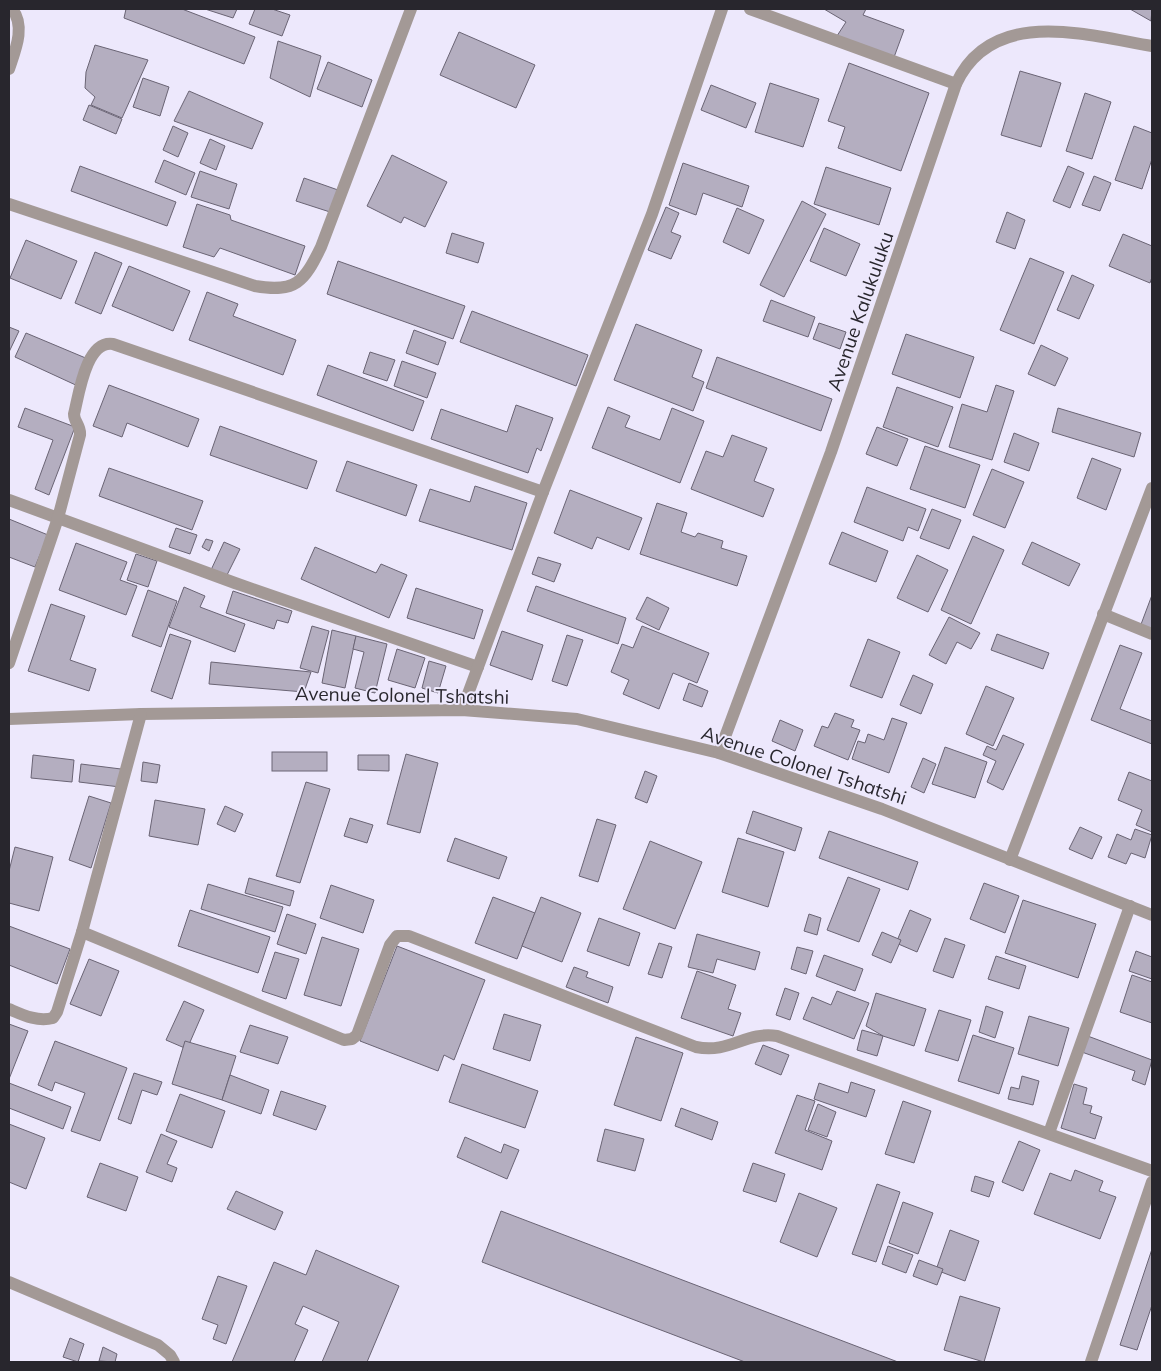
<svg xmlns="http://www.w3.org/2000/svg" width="1161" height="1371" font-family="Mulish,sans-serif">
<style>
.building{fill:#b4aec0;stroke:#6a6474}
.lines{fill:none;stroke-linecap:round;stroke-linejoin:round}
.street{stroke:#a39996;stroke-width:12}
.labels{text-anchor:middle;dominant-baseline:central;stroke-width:4;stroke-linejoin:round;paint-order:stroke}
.street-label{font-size:19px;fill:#28262d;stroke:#ede8fc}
</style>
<rect width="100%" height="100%" fill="#ede8fc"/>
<g class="building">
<path d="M 126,9 L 182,9 L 255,37 L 244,64 L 124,18 Z"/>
<path d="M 205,9 L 237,9 L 233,18 Z"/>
<path d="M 255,9 L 272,9 L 290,15 L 282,36 L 249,24 Z"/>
<path d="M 824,9 L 866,9 L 863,15 L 904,30 L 893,60 L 835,39 L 846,22 Z"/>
<path d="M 1130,9 L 1152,9 L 1151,21 Z"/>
<path d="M 459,32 L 535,65 L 516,108 L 440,75 Z"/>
<path d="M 278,41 L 321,56 L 310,97 L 270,78 Z"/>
<path d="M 95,45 L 148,60 L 122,118 L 91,105 L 95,97 L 85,88 L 86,72 Z"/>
<path d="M 328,62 L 372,80 L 362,107 L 317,89 Z"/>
<path d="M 849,63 L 929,93 L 901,171 L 838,148 L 845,127 L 828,121 Z"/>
<path d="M 1020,71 L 1061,83 L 1041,147 L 1001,135 Z"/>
<path d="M 143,78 L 169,87 L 160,116 L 133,107 Z"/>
<path d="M 770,83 L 819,99 L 803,147 L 755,132 Z"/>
<path d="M 711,85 L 756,103 L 746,128 L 701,110 Z"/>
<path d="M 189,91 L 263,123 L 252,149 L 174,121 Z"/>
<path d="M 1085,93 L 1111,102 L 1092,159 L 1066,151 Z"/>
<path d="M 89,105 L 122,119 L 116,134 L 83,120 Z"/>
<path d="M 173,126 L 188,133 L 178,157 L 163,150 Z"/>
<path d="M 1134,126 L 1152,133 L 1152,159 L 1142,189 L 1115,180 Z"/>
<path d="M 210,139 L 225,146 L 216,170 L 200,163 Z"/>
<path d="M 392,155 L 447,182 L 425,227 L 404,217 L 401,223 L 367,206 Z"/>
<path d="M 164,160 L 195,173 L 186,195 L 155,182 Z"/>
<path d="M 683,163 L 749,186 L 742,207 L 703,193 L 696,215 L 669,205 Z"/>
<path d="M 80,166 L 176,202 L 167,226 L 71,191 Z"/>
<path d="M 1068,166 L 1084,173 L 1070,208 L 1053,201 Z"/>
<path d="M 826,167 L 891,188 L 879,225 L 814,204 Z"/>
<path d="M 200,171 L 237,184 L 229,209 L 191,197 Z"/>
<path d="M 1094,176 L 1111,183 L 1100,211 L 1082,205 Z"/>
<path d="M 304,178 L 338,190 L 330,212 L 296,201 Z"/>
<path d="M 802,201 L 826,214 L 784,297 L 760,285 Z"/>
<path d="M 197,204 L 230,215 L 231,220 L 305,246 L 295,275 L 220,248 L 214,257 L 183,247 Z"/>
<path d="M 666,207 L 679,213 L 671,232 L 681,236 L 671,259 L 648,250 Z"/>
<path d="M 737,208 L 764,220 L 749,254 L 723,242 Z"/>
<path d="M 1007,212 L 1025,220 L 1015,249 L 996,242 Z"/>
<path d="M 824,228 L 860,244 L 846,276 L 810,261 Z"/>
<path d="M 452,233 L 484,243 L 478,263 L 446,253 Z"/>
<path d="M 1123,234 L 1152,246 L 1152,277 L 1150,283 L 1109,266 Z"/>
<path d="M 26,240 L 77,261 L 61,299 L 10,278 Z"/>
<path d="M 95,252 L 122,263 L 101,314 L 75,303 Z"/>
<path d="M 1030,258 L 1064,272 L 1034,344 L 1000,330 Z"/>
<path d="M 338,261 L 465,306 L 453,339 L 327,294 Z"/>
<path d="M 129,266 L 190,291 L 173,331 L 112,306 Z"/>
<path d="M 1072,275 L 1094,285 L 1079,319 L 1057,310 Z"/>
<path d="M 207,292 L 238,304 L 233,316 L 296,340 L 283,375 L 189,340 Z"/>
<path d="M 771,300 L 815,317 L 808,337 L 763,321 Z"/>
<path d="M 472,311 L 588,355 L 576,386 L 460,342 Z"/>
<path d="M 819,323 L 846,332 L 840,349 L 813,339 Z"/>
<path d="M 636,324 L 702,350 L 692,377 L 704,382 L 693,411 L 614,380 Z"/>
<path d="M 9,327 L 19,331 L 9,352 Z"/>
<path d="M 414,330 L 446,342 L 438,365 L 406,353 Z"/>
<path d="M 26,333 L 88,359 L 80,387 L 15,357 Z"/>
<path d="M 906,334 L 974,357 L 960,398 L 892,374 Z"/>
<path d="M 1041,345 L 1068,358 L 1055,386 L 1028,374 Z"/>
<path d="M 370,352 L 395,360 L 387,381 L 363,373 Z"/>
<path d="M 717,357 L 832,399 L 821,431 L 706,388 Z"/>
<path d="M 402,361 L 436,373 L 427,398 L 394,386 Z"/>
<path d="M 328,365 L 424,401 L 413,431 L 317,395 Z"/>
<path d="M 109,385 L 199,419 L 188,447 L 127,423 L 122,437 L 93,426 Z"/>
<path d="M 996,385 L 1014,391 L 992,460 L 949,447 L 962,404 L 987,412 Z"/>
<path d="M 897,387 L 953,407 L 938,447 L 883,427 Z"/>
<path d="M 516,405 L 553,418 L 541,451 L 537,448 L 528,473 L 431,439 L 441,409 L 507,432 Z"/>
<path d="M 608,407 L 630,416 L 625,427 L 660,440 L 672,408 L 704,421 L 680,483 L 592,448 Z"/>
<path d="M 25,408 L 75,427 L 49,495 L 35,489 L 53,440 L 18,427 Z"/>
<path d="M 1058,408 L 1141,433 L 1134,457 L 1052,432 Z"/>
<path d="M 220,426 L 317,461 L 307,489 L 210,455 Z"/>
<path d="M 877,427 L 908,439 L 897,466 L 866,454 Z"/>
<path d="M 1014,433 L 1039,443 L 1029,471 L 1004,462 Z"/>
<path d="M 732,435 L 767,448 L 754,481 L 774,489 L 763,517 L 691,489 L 706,451 L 723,457 Z"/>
<path d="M 925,446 L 980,465 L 965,508 L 910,489 Z"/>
<path d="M 1092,458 L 1121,469 L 1106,510 L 1077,498 Z"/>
<path d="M 347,461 L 417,485 L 406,516 L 336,491 Z"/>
<path d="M 109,468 L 203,501 L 192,530 L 99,496 Z"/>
<path d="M 992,469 L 1024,482 L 1005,528 L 973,515 Z"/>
<path d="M 475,486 L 527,503 L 512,550 L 419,521 L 430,489 L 470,502 Z"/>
<path d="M 867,487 L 926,509 L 918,531 L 908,527 L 903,541 L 854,522 Z"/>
<path d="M 570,490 L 642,518 L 629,550 L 597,537 L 592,549 L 554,533 Z"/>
<path d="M 657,503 L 687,513 L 681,532 L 695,537 L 698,533 L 723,541 L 721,548 L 747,556 L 737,586 L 640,554 Z"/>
<path d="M 932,509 L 961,520 L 949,549 L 920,538 Z"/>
<path d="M 9,519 L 48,535 L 35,567 L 9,557 Z"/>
<path d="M 176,528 L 197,535 L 190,554 L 169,547 Z"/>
<path d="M 842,532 L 888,551 L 876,582 L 829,564 Z"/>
<path d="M 973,536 L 1004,550 L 971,624 L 941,610 Z"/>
<path d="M 206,539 L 213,541 L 209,551 L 202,547 Z"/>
<path d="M 224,542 L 240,549 L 226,577 L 211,570 Z"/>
<path d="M 1032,542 L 1080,564 L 1069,586 L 1022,564 Z"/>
<path d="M 76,543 L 127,562 L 120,580 L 137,586 L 126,615 L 59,590 Z"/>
<path d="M 315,547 L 376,573 L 381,564 L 407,575 L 389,618 L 301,579 Z"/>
<path d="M 136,554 L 157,561 L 148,587 L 127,580 Z"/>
<path d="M 917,555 L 948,570 L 928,612 L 897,598 Z"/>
<path d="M 538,557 L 561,564 L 554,582 L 532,574 Z"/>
<path d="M 536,586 L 626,618 L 618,644 L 527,611 Z"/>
<path d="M 184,587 L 205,596 L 200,607 L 245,624 L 235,652 L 169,627 Z"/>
<path d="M 416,588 L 483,610 L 474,639 L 407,618 Z"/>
<path d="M 148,590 L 177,601 L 161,647 L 132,636 Z"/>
<path d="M 233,591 L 292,611 L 288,623 L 277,620 L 274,629 L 226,613 Z"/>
<path d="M 1152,595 L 1152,632 L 1140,627 Z"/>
<path d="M 647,597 L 669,608 L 659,630 L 636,619 Z"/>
<path d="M 51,604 L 85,616 L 70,660 L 96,669 L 89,691 L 28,671 Z"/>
<path d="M 949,617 L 980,633 L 971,649 L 957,642 L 946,664 L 929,655 Z"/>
<path d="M 312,626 L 329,631 L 318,673 L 300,668 Z"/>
<path d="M 642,626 L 709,653 L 697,683 L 673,673 L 659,709 L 623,694 L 629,680 L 611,672 L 622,644 L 633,648 Z"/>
<path d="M 332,630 L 356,636 L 345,688 L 322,683 Z"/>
<path d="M 502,631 L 543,645 L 532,680 L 490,665 Z"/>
<path d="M 170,634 L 191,641 L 172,699 L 151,691 Z"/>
<path d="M 997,634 L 1049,653 L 1043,669 L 991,650 Z"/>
<path d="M 567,635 L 583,640 L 567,686 L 552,681 Z"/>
<path d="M 356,636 L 387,644 L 375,693 L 355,688 L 364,652 L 353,649 Z"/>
<path d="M 868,639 L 900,652 L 882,698 L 850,686 Z"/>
<path d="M 1120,645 L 1142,653 L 1120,709 L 1152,721 L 1152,744 L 1091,720 Z"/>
<path d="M 397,649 L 425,658 L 415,688 L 388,680 Z"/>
<path d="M 429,661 L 446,666 L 438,693 L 422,688 Z"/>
<path d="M 211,662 L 311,672 L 304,692 L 209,684 Z"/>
<path d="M 913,675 L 933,684 L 921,714 L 900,705 Z"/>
<path d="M 689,683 L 708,691 L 702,707 L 683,700 Z"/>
<path d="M 986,686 L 1014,698 L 993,746 L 966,734 Z"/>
<path d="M 835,713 L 854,720 L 851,727 L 860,730 L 848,760 L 814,746 L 822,726 L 828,728 Z"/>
<path d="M 892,718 L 907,723 L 889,773 L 852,759 L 858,741 L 865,743 L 868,734 L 884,740 Z"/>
<path d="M 780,720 L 803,730 L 795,751 L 772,741 Z"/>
<path d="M 1003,735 L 1024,744 L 1003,790 L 987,782 L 996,761 L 983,755 L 987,746 L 996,750 Z"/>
<path d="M 945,747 L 987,762 L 975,798 L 932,784 Z"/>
<rect x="272" y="752" width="55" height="19"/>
<path d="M 406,754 L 438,763 L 420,833 L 387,824 Z"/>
<path d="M 33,755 L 74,760 L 72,782 L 31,778 Z"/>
<path d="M 358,755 L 389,755 L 389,771 L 358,770 Z"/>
<path d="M 923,758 L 936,764 L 924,793 L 911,787 Z"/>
<path d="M 143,762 L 160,765 L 157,783 L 141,781 Z"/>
<path d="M 81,764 L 121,769 L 120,787 L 79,782 Z"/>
<path d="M 645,771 L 657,776 L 647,803 L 635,798 Z"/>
<path d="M 1129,772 L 1152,781 L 1152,832 L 1136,825 L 1142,810 L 1118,800 Z"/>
<path d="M 306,782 L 330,789 L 300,883 L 276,876 Z"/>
<path d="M 89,796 L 111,803 L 91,868 L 69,860 Z"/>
<path d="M 155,800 L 205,809 L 198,845 L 149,836 Z"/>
<path d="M 225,806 L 243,814 L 235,832 L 217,824 Z"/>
<path d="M 753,811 L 802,828 L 795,851 L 746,833 Z"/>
<path d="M 350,818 L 373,825 L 367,843 L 344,836 Z"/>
<path d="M 597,819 L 616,825 L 598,882 L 579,876 Z"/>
<path d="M 1080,827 L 1102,837 L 1092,859 L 1069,849 Z"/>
<path d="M 1135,829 L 1152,835 L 1145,858 L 1131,853 L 1126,864 L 1108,857 L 1117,834 L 1131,840 Z"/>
<path d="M 829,831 L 918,862 L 908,890 L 819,858 Z"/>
<path d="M 455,838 L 507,857 L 499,879 L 447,861 Z"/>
<path d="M 738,838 L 784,852 L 768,907 L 722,892 Z"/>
<path d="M 650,841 L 702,862 L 675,929 L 623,909 Z"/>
<path d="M 15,847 L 53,857 L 39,911 L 9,903 L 9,871 Z"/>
<path d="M 848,877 L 880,889 L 859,942 L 827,930 Z"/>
<path d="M 249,878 L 294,891 L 290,906 L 245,893 Z"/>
<path d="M 984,883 L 1019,896 L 1005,933 L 970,919 Z"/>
<path d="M 208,884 L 283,907 L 275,932 L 201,909 Z"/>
<path d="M 331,885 L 374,900 L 363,933 L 320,918 Z"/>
<path d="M 493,897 L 535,913 L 517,959 L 475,943 Z"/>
<path d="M 541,897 L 581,913 L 562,962 L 522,946 Z"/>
<path d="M 1023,900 L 1096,924 L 1078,978 L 1005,953 Z"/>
<path d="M 190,910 L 270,937 L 258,973 L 178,946 Z"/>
<path d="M 910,910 L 931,919 L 917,952 L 896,943 Z"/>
<path d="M 287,914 L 316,924 L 306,954 L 277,944 Z"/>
<path d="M 809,914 L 821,918 L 817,935 L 804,931 Z"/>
<path d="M 599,918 L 640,933 L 629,966 L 587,951 Z"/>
<path d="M 9,926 L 70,949 L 57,984 L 9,965 Z"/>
<path d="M 882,932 L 901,940 L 891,963 L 872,955 Z"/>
<path d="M 697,934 L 760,952 L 755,970 L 717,959 L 713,973 L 688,967 Z"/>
<path d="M 322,937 L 359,949 L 341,1006 L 304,995 Z"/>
<path d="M 945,938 L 965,945 L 953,978 L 933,971 Z"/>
<path d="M 659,943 L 672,947 L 662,978 L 648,974 Z"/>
<path d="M 397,946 L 485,980 L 454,1060 L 444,1055 L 438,1071 L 360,1041 Z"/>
<path d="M 797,947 L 813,951 L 806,974 L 791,969 Z"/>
<path d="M 1136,951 L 1152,957 L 1152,979 L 1129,971 Z"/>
<path d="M 275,952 L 299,959 L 286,999 L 262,991 Z"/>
<path d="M 824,955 L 863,969 L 855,991 L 816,976 Z"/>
<path d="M 996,956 L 1026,966 L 1019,989 L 988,979 Z"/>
<path d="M 89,959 L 119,971 L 101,1016 L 70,1004 Z"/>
<path d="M 574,967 L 588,972 L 586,977 L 613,987 L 608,1003 L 566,987 Z"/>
<path d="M 697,971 L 736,985 L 728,1009 L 741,1013 L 733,1036 L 681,1018 Z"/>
<path d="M 1132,975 L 1152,982 L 1152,1023 L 1120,1012 Z"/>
<path d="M 785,988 L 799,993 L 790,1020 L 776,1015 Z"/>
<path d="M 837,991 L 869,1003 L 854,1039 L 803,1019 L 812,997 L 831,1005 Z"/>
<path d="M 876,993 L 926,1009 L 914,1046 L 883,1036 L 866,1026 Z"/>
<path d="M 184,1001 L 204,1010 L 187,1049 L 166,1040 Z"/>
<path d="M 986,1006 L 1003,1012 L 995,1038 L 979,1032 Z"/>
<path d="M 939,1010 L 971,1020 L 958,1061 L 925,1051 Z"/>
<path d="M 504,1014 L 541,1025 L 530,1061 L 493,1049 Z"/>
<path d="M 1029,1016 L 1069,1028 L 1058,1066 L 1018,1054 Z"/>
<path d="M 9,1024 L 28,1031 L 9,1079 Z"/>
<path d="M 250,1025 L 288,1037 L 278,1064 L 240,1052 Z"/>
<path d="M 862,1030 L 883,1036 L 877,1056 L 857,1050 Z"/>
<path d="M 973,1035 L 1014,1048 L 999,1094 L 958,1081 Z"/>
<path d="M 1085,1035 L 1152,1060 L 1145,1085 L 1132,1080 L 1135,1071 L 1079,1051 Z"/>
<path d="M 636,1037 L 683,1053 L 661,1121 L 614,1105 Z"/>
<path d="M 55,1041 L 127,1068 L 100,1141 L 71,1131 L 85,1093 L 55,1082 L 52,1091 L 38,1085 Z"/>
<path d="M 185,1041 L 236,1056 L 222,1100 L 172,1084 Z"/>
<path d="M 763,1045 L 789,1055 L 781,1075 L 755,1064 Z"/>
<path d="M 462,1064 L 538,1091 L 525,1128 L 449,1102 Z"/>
<path d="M 134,1073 L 162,1082 L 157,1095 L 142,1090 L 131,1124 L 118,1119 Z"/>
<path d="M 230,1075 L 269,1090 L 261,1114 L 222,1100 Z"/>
<path d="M 1022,1076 L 1039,1081 L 1033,1105 L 1008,1099 L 1011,1087 L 1019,1089 Z"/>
<path d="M 851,1082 L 875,1090 L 866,1117 L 814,1099 L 819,1083 L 848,1093 Z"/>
<path d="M 9,1083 L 71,1107 L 63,1129 L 9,1108 Z"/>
<path d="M 1074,1084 L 1087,1088 L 1083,1104 L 1092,1106 L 1090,1113 L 1102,1117 L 1095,1139 L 1061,1128 Z"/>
<path d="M 281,1091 L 326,1106 L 316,1130 L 273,1115 Z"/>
<path d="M 180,1094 L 225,1111 L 212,1148 L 166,1131 Z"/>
<path d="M 797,1095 L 815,1101 L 805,1130 L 832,1141 L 822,1170 L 775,1153 Z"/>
<path d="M 903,1101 L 931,1111 L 914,1163 L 885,1154 Z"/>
<path d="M 818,1104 L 836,1112 L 827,1137 L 808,1130 Z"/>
<path d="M 681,1108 L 718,1122 L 712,1140 L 675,1126 Z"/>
<path d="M 9,1124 L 45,1138 L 26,1189 L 9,1182 Z"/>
<path d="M 605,1129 L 644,1139 L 635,1171 L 597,1161 Z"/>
<path d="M 161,1134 L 177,1141 L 167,1164 L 177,1168 L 172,1182 L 146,1172 Z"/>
<path d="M 465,1137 L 501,1153 L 504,1144 L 519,1150 L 507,1179 L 457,1157 Z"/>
<path d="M 1019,1141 L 1040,1150 L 1023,1191 L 1002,1182 Z"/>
<path d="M 100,1163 L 138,1177 L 126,1211 L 87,1197 Z"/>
<path d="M 753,1163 L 785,1174 L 776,1202 L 743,1191 Z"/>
<path d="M 1075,1170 L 1103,1181 L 1099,1191 L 1116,1197 L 1100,1239 L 1034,1214 L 1050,1173 L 1071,1181 Z"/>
<path d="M 975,1176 L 994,1182 L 989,1197 L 971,1191 Z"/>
<path d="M 877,1184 L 900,1192 L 876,1262 L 852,1254 Z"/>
<path d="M 236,1191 L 283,1212 L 275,1230 L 227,1209 Z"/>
<path d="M 799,1193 L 837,1208 L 817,1257 L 780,1242 Z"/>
<path d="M 903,1202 L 933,1213 L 918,1254 L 889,1243 Z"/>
<path d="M 501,1211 L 898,1362 L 745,1362 L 482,1262 Z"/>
<path d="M 950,1230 L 979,1241 L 965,1281 L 936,1270 Z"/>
<path d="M 888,1246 L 913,1255 L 906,1273 L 882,1264 Z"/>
<path d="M 1152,1249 L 1152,1305 L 1137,1350 L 1120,1345 Z"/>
<path d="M 316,1250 L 399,1286 L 367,1362 L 322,1362 L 339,1322 L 303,1306 L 295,1324 L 308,1330 L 294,1362 L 232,1362 L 274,1262 L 306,1275 Z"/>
<path d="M 919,1260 L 943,1269 L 937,1285 L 913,1276 Z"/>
<path d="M 218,1276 L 247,1286 L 226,1344 L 213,1339 L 218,1325 L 202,1319 Z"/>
<path d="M 960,1296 L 1000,1308 L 984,1362 L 944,1350 Z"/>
<path d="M 70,1338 L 84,1344 L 78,1362 L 63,1357 Z"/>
<path d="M 103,1347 L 117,1354 L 115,1362 L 99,1361 Z"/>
</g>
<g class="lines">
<g class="street">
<path d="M 750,9 L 956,84"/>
<path d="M 9,69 C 15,51 26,26 12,9"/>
<path d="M 9,204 L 255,286 C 296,293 304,282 321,247 L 411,9"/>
<path d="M 9,500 L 235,583 L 478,667"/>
<path d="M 1103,614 L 1152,634"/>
<path d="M 9,663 L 58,518 L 80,435 C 81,426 74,422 74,414 C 79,394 86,340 113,344 L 543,492"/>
<path d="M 462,710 L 543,492 L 652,214 L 722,9"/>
<path d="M 9,719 L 141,714 L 462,710 L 577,719 L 719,753 L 882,809 L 1152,915"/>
<path d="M 719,753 L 831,452 L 956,84 C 992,6 1086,35 1152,46"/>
<path d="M 1010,860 L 1152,488"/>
<path d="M 82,932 L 344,1040 L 352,1039 L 357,1035 L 390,945 L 397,936 L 409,936 L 696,1047 C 730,1054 746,1031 777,1036 L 1152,1171"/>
<path d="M 9,1009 C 23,1015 37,1022 53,1018 L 57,1012 L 82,932 L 141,714"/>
<path d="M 1049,1133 L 1130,906"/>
<path d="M 9,1282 L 158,1345 L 170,1355 L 174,1362"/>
<path d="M 1091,1362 L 1152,1182"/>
</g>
</g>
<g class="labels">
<g class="street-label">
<text transform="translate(860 311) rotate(-71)">Avenue Kalukuluku</text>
<text transform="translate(402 695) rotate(1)">Avenue Colonel Tshatshi</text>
<text transform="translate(804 765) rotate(18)">Avenue Colonel Tshatshi</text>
</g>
</g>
<rect width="1161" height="1371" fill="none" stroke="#28262d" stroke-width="20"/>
</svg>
